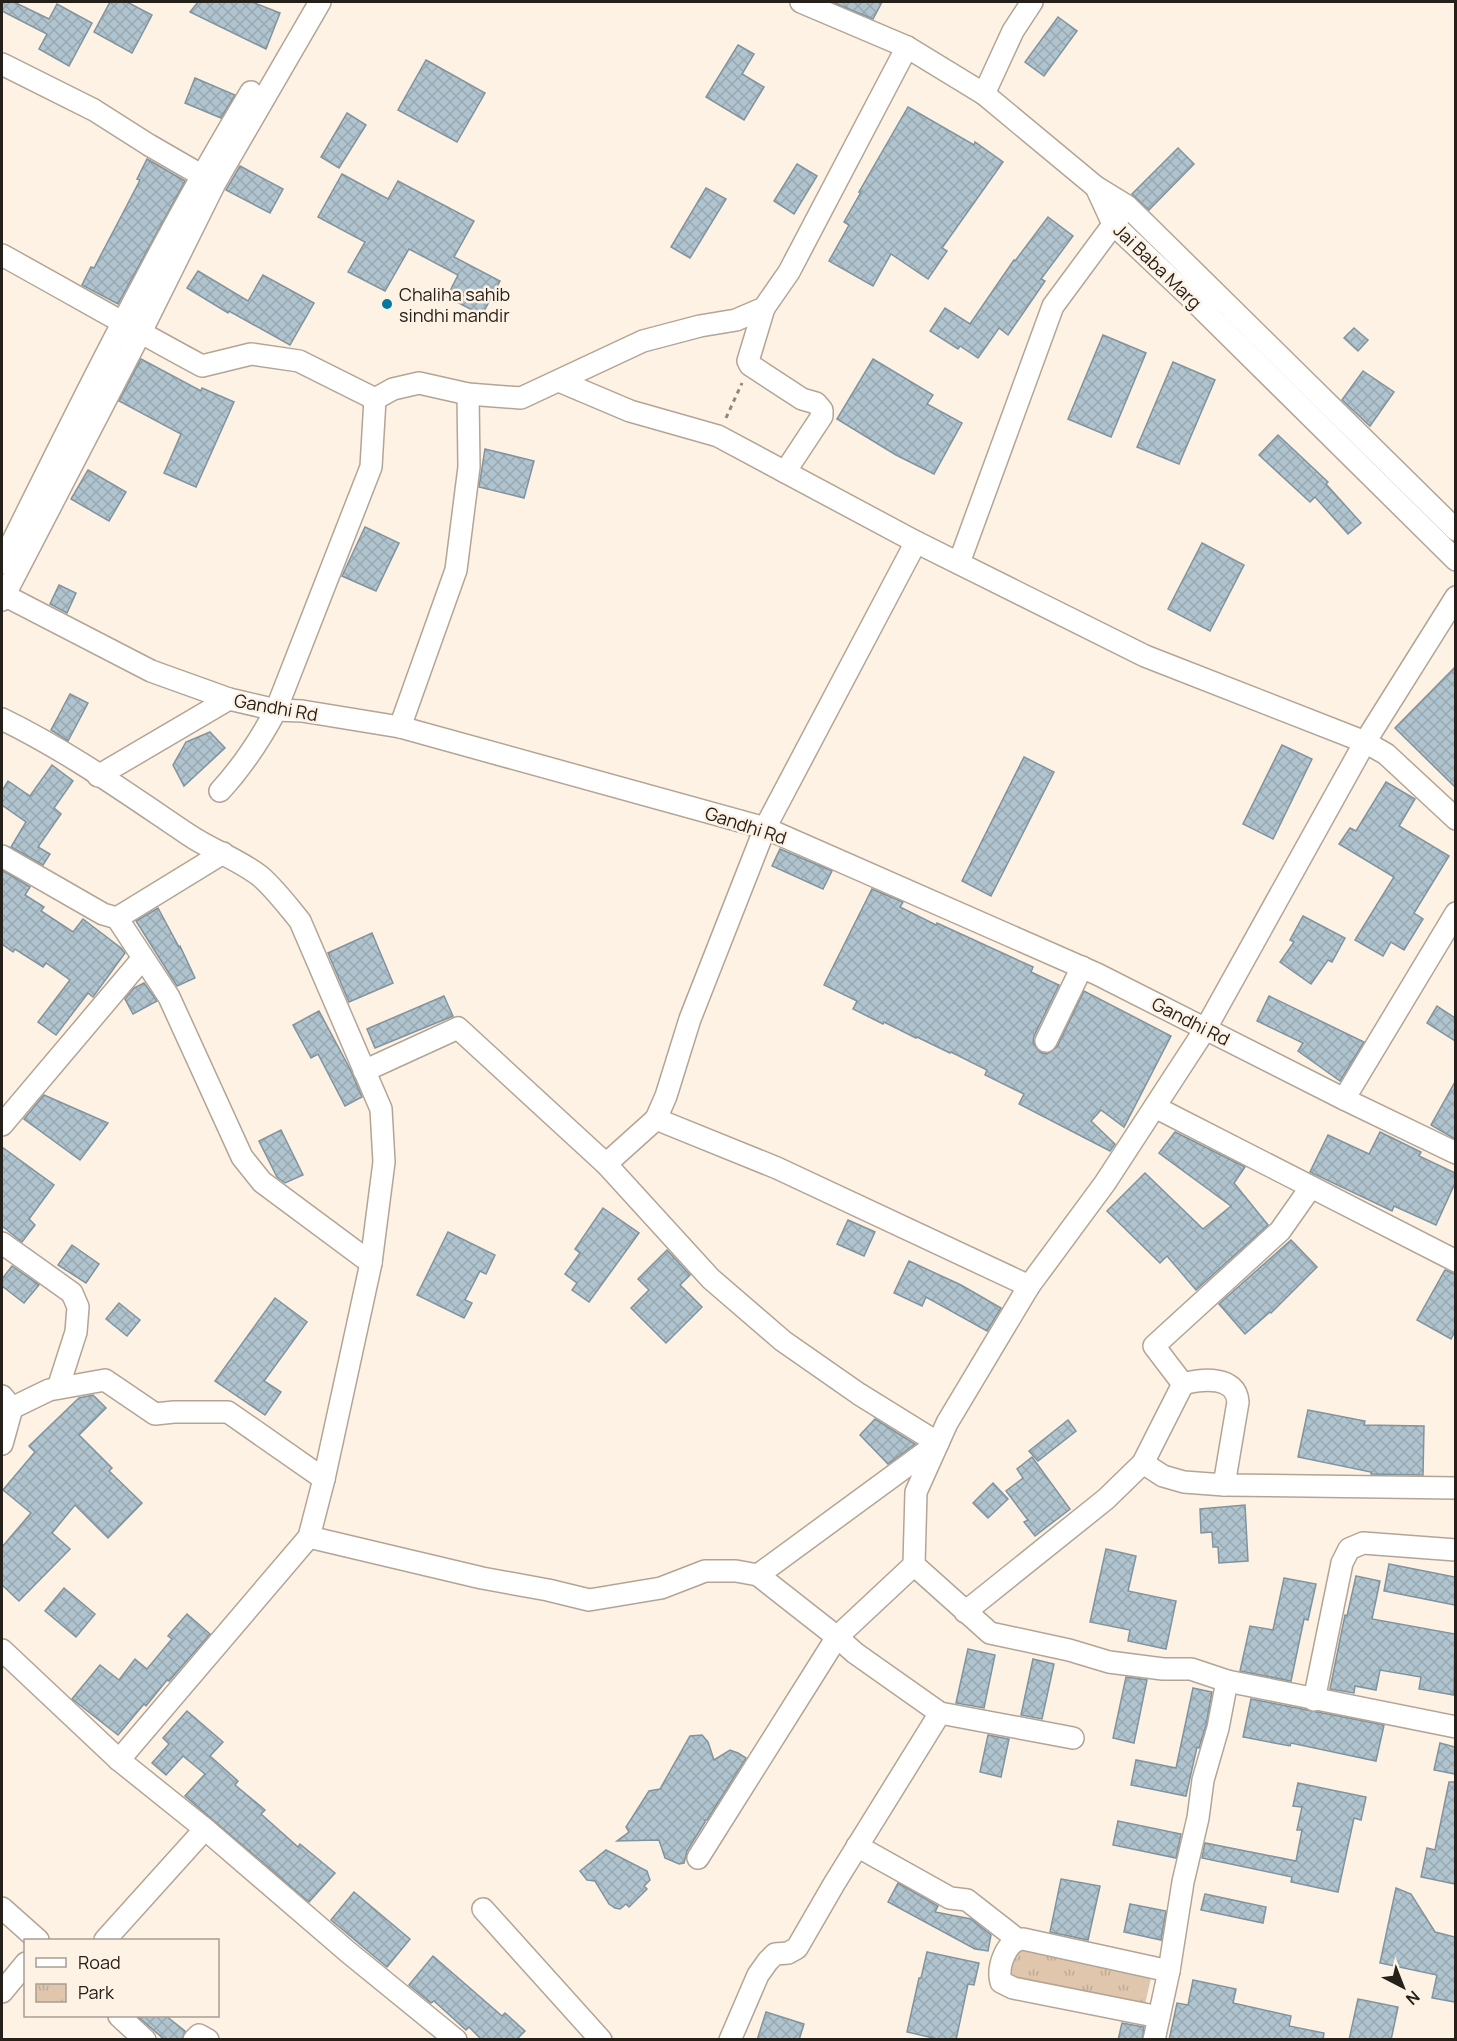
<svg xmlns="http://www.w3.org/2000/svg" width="1457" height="2041" font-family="Manrope,sans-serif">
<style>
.park{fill:url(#park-tufts)}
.building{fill:url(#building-cross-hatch);stroke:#80939e;stroke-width:1.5}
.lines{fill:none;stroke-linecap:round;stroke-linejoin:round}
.minor-casing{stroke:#b3a596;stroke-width:24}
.path{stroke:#90877e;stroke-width:3;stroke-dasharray:4.5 4.5;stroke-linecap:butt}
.minor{stroke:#fff;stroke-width:21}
.poi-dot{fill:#0379a1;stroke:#fef2e5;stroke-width:2}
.labels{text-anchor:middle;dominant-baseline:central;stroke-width:5;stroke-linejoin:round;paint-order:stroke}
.street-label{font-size:18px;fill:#25201a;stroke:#fef2e5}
.poi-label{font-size:18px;fill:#25201a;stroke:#fef2e5;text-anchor:start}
</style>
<defs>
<pattern id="park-tufts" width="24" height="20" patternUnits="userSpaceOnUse" patternTransform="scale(1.5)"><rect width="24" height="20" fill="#dfc6ad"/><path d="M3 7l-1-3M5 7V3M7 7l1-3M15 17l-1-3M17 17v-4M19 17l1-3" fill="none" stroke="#bfaa94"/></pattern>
<pattern id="building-cross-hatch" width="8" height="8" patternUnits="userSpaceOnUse" patternTransform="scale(1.5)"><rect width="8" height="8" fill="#b0c4cf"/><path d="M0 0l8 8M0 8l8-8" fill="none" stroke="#97a8b1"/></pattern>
</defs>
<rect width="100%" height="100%" fill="#fef2e5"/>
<path class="park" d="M 1023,1941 L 1152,1974 L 1145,2004 L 1088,1994 L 1012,1977 L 1010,1956 Z"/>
<g class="building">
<path d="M 2,2 L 14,2 L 49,19 L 57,4 L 92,23 L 69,66 L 39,49 L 47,34 L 2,11 Z"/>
<path d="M 110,2 L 127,2 L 152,15 L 132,53 L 94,32 Z"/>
<path d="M 198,2 L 252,2 L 280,13 L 266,49 L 190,12 Z"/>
<path d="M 832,2 L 882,2 L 873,19 Z"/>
<path d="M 1058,17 L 1077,31 L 1044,76 L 1025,62 Z"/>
<path d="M 738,45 L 754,54 L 742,74 L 764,87 L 744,120 L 706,97 Z"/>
<path d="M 426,60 L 485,93 L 457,142 L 398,110 Z"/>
<path d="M 195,78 L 235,95 L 221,118 L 185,103 Z"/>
<path d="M 908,107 L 974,145 L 975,142 L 1003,162 L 942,248 L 947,251 L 928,279 L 891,254 L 873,286 L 829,261 L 849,225 L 844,222 L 861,192 L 859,192 Z"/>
<path d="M 347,113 L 366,125 L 339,168 L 321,157 Z"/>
<path d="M 1178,148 L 1194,164 L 1149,210 L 1132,194 Z"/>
<path d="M 147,159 L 185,181 L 118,304 L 82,285 L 91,267 L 94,268 L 125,209 L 140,180 L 137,179 Z"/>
<path d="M 797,164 L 817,176 L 794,214 L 774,201 Z"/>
<path d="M 240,166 L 283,189 L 270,213 L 226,190 Z"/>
<path d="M 342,174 L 388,199 L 398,181 L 474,221 L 454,257 L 500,281 L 482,315 L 447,297 L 458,275 L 409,249 L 385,291 L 348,272 L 365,242 L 318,217 Z"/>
<path d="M 706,188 L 726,199 L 690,258 L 671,247 Z"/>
<path d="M 1048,217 L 1073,236 L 1041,279 L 1045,281 L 1008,335 L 999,328 L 978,358 L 960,346 L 958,349 L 930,331 L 945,308 L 970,324 L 1014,260 L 1015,261 Z"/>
<path d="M 198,271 L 248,301 L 263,275 L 314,303 L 290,345 L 229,311 L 228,313 L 187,288 Z"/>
<path d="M 1354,328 L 1368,340 L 1358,351 L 1344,338 Z"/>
<path d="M 1103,335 L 1146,353 L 1111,437 L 1068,419 Z"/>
<path d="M 141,359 L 201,391 L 202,388 L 234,402 L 196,487 L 164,473 L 181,434 L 119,401 Z"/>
<path d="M 873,359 L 933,395 L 927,404 L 962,423 L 934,474 L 896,455 L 837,419 Z"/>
<path d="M 1173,362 L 1215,380 L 1179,464 L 1137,447 Z"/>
<path d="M 1363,371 L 1394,392 L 1370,426 L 1342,400 Z"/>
<path d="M 1278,435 L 1328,482 L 1326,484 L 1361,523 L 1348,534 L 1315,497 L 1310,502 L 1259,455 Z"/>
<path d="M 485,449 L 534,461 L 524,498 L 479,487 Z"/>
<path d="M 88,470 L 126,492 L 109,521 L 71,499 Z"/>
<path d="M 365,527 L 399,543 L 376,591 L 342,576 Z"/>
<path d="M 1202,543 L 1244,565 L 1210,631 L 1168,609 Z"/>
<path d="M 59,585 L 76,593 L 67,613 L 50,604 Z"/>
<path d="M 1455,667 L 1455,787 L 1395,728 Z"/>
<path d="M 70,694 L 88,703 L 68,741 L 51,730 Z"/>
<path d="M 210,732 L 225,748 L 184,786 L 173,765 L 186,742 Z"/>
<path d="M 1282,745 L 1312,759 L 1273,839 L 1243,824 Z"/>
<path d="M 1024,757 L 1054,772 L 991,896 L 962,881 Z"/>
<path d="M 52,765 L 73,781 L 54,808 L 61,814 L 38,847 L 50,854 L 43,865 L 11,847 L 26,822 L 2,805 L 2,791 L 8,781 L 30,796 Z"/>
<path d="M 1386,782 L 1415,799 L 1399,826 L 1449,856 L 1414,913 L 1423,919 L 1404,950 L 1391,942 L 1383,956 L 1355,940 L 1394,877 L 1339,844 L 1350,828 L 1356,831 Z"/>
<path d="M 780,849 L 832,871 L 823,889 L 772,866 Z"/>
<path d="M 2,870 L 30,887 L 25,895 L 44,907 L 41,911 L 73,932 L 83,919 L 121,948 L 125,953 L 93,997 L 88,993 L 56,1035 L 38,1022 L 70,980 L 46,963 L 43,967 L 15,949 L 13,952 L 2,944 Z"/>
<path d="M 872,889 L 903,902 L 900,907 L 936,925 L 937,923 L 1033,967 L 1031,972 L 1059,985 L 1034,1036 L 1033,1042 L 1040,1052 L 1047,1054 L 1057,1047 L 1084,991 L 1171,1036 L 1124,1127 L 1101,1110 L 1091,1121 L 1115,1144 L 1110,1151 L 1019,1104 L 1024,1094 L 985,1075 L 987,1070 L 951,1052 L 950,1053 L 917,1037 L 916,1038 L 884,1022 L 883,1024 L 853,1009 L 857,1001 L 824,985 Z"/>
<path d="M 158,908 L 179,947 L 180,946 L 195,978 L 177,986 L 136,921 Z"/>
<path d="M 1303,916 L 1345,938 L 1332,962 L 1328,960 L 1311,984 L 1280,962 L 1294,942 L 1290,940 Z"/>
<path d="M 372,933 L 393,983 L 349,1002 L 328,953 Z"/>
<path d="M 144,983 L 157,1001 L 133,1014 L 125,999 L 134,988 Z"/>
<path d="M 444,996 L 453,1016 L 375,1048 L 367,1029 Z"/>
<path d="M 1269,996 L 1364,1042 L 1340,1081 L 1298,1051 L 1303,1043 L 1257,1021 Z"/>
<path d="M 1437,1006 L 1455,1018 L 1455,1041 L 1427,1023 Z"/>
<path d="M 319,1011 L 350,1069 L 362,1097 L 345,1106 L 318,1054 L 311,1058 L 293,1025 Z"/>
<path d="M 1455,1082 L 1455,1139 L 1431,1125 Z"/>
<path d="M 44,1095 L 108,1123 L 80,1160 L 24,1119 Z"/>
<path d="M 281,1130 L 303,1175 L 285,1183 L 277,1177 L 259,1141 Z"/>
<path d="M 1175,1132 L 1245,1167 L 1234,1183 L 1268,1225 L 1196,1290 L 1167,1256 L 1160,1263 L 1107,1211 L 1145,1173 L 1203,1229 L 1231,1206 L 1159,1153 Z"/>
<path d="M 1380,1132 L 1421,1152 L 1419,1156 L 1455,1173 L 1455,1183 L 1436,1225 L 1394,1206 L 1392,1211 L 1310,1172 L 1328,1135 L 1369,1154 Z"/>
<path d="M 2,1147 L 54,1185 L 29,1219 L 35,1225 L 22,1242 L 2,1226 Z"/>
<path d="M 603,1208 L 639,1233 L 589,1302 L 572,1290 L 577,1283 L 565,1274 L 580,1253 L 575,1249 Z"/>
<path d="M 848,1220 L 875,1232 L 864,1256 L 837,1244 Z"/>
<path d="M 448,1232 L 495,1255 L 486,1274 L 480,1271 L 465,1300 L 472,1303 L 464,1318 L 417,1295 Z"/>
<path d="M 1291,1240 L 1317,1267 L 1271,1313 L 1270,1312 L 1245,1334 L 1219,1304 Z"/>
<path d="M 72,1245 L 99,1264 L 86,1283 L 58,1265 Z"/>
<path d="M 667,1250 L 690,1275 L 680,1285 L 702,1307 L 666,1343 L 631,1308 L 649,1290 L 638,1279 Z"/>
<path d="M 909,1261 L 961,1285 L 1001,1308 L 987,1331 L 926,1297 L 922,1306 L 894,1293 Z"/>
<path d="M 12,1266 L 39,1285 L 24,1303 L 2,1286 L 2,1279 Z"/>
<path d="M 1445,1270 L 1455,1274 L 1455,1331 L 1451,1339 L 1417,1320 Z"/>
<path d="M 275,1298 L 307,1322 L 264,1381 L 281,1392 L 265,1415 L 215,1381 Z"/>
<path d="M 119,1303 L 140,1320 L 127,1336 L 106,1319 Z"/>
<path d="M 93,1395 L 106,1408 L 79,1435 L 112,1468 L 109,1471 L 142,1503 L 108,1538 L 75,1505 L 52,1533 L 70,1549 L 19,1601 L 2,1585 L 2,1547 L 31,1513 L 3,1490 L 35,1452 L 29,1446 L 79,1398 Z"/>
<path d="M 1308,1410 L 1365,1421 L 1364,1425 L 1424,1426 L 1423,1475 L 1371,1474 L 1371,1472 L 1298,1457 Z"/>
<path d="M 875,1419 L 915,1444 L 888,1464 L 860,1435 Z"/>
<path d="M 1068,1420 L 1076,1431 L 1038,1461 L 1029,1451 Z"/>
<path d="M 1032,1457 L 1070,1509 L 1035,1536 L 1024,1522 L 1028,1520 L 1006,1491 L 1023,1478 L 1017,1469 Z"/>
<path d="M 993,1483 L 1008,1499 L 988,1518 L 973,1503 Z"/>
<path d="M 1245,1505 L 1248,1561 L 1219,1563 L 1218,1547 L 1213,1547 L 1212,1532 L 1201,1533 L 1200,1509 Z"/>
<path d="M 1106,1549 L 1136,1556 L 1128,1591 L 1176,1601 L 1166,1649 L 1128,1641 L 1130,1630 L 1090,1622 Z"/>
<path d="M 1389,1564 L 1455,1577 L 1455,1605 L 1384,1591 Z"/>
<path d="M 1356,1576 L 1380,1581 L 1372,1619 L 1455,1634 L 1454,1695 L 1419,1689 L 1421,1677 L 1380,1670 L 1376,1690 L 1355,1686 L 1354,1693 L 1330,1689 L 1345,1615 L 1347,1616 Z"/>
<path d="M 1284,1578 L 1316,1584 L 1308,1620 L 1304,1619 L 1291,1681 L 1240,1671 L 1250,1626 L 1273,1630 Z"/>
<path d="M 64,1588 L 95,1614 L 76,1637 L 45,1611 Z"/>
<path d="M 187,1614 L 210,1634 L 169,1681 L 167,1680 L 146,1706 L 144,1704 L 118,1735 L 72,1699 L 100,1665 L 119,1680 L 135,1659 L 147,1669 L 172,1639 L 168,1636 Z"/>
<path d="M 968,1649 L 995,1655 L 984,1708 L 956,1703 Z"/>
<path d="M 1033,1659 L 1054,1664 L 1042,1719 L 1021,1715 Z"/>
<path d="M 1126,1677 L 1147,1680 L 1134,1743 L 1113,1738 Z"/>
<path d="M 1193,1688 L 1212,1692 L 1206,1725 L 1199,1748 L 1197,1747 L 1186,1796 L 1131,1785 L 1136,1760 L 1176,1768 Z"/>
<path d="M 1251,1699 L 1384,1725 L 1376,1761 L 1291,1743 L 1290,1746 L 1243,1737 Z"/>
<path d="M 187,1711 L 223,1742 L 210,1756 L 238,1781 L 235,1785 L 265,1810 L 261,1814 L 298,1847 L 300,1844 L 335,1873 L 309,1902 L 185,1796 L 205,1774 L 183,1756 L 166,1775 L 152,1763 L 169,1744 L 163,1738 Z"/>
<path d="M 702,1735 L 708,1742 L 714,1760 L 730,1750 L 738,1753 L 746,1758 L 707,1820 L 705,1820 L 705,1822 L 687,1851 L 684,1863 L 679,1864 L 665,1858 L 659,1840 L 617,1841 L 629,1832 L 626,1827 L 649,1791 L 660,1789 L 690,1736 Z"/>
<path d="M 988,1735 L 1009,1739 L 1001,1777 L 980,1772 Z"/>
<path d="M 1440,1743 L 1455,1747 L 1455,1774 L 1434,1770 Z"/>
<path d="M 1449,1782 L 1455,1782 L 1455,1884 L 1421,1877 L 1427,1848 L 1435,1850 Z"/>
<path d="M 1298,1783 L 1366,1797 L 1361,1820 L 1354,1818 L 1338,1892 L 1291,1882 L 1292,1877 L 1202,1858 L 1205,1843 L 1296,1861 L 1302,1830 L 1297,1830 L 1302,1807 L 1293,1806 Z"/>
<path d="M 1118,1821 L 1181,1834 L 1176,1858 L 1113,1845 Z"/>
<path d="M 606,1850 L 647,1871 L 650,1880 L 644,1886 L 647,1889 L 629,1907 L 626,1904 L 620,1909 L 615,1908 L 609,1904 L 595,1881 L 587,1880 L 580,1871 Z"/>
<path d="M 1061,1879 L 1100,1886 L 1088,1940 L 1050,1932 Z"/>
<path d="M 898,1883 L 938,1906 L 935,1912 L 971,1919 L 991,1935 L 988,1951 L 975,1949 L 888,1902 Z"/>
<path d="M 1396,1888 L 1411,1894 L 1435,1932 L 1455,1937 L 1455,2002 L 1432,1998 L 1437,1975 L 1380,1963 Z"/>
<path d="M 354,1892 L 410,1939 L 387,1967 L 331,1920 Z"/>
<path d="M 1205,1894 L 1266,1907 L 1263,1923 L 1201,1910 Z"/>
<path d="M 1130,1904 L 1166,1911 L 1161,1940 L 1124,1932 Z"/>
<path d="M 927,1952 L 979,1963 L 974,1985 L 968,1984 L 956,2040 L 942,2040 L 907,2032 L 919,1978 L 921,1978 Z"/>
<path d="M 433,1956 L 502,2016 L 505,2013 L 525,2031 L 516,2040 L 482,2040 L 469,2027 L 466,2030 L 434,2001 L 431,2003 L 409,1985 Z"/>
<path d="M 1193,1980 L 1236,1989 L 1233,2003 L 1291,2016 L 1289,2026 L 1324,2033 L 1323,2040 L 1169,2040 L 1177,2003 L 1188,2005 Z"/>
<path d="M 1358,1999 L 1398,2007 L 1391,2040 L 1349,2040 Z"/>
<path d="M 766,2012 L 804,2024 L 799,2040 L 757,2040 Z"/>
<path d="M 137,2016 L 166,2016 L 185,2031 L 182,2040 L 165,2040 Z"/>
<path d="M 1122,2023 L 1144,2027 L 1142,2040 L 1118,2040 Z"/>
</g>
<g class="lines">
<defs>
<g id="minor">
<path d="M 801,2 L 907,47 L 984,94 L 1096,187 L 1127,206 L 1456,530"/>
<path d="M 2,64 L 94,110 L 149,145 L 213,182"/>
<path d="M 984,94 L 1013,31 L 1032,2"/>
<path d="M 1096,187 L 1113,224 L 1187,294 L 1456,560"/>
<path d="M 2,255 C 69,292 135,330 202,366 L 251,354 L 299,361 L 375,399"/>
<path d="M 764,308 L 748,361 L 750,365 L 802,399 L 816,403 L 822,410 L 822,416 L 785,472"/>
<path d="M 559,381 L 630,411 L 718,436 L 916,542 L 1145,656 L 1365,742 L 1386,754 L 1456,819"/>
<path d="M 375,399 L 393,389 L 419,383 L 468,394 L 521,398 L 643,341 L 700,326 L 736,320 L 764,308 L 789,272 L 907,47"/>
<path d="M 2,563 C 80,404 159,245 251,92"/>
<path d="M 959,563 L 1053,306 L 1121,214"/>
<path d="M 2,594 L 151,671 L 229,699 L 276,710 L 302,711 L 400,727 L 765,828 L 1097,974 L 1344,1099 L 1456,1153"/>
<path d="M 2,600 L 145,324 L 215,183 L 320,2"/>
<path d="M 2,719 C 68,751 128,794 189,835 C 211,850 238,859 260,876 C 275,889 287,905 300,921 L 381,1109 L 384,1162 L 371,1263 L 324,1479 L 309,1537 L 119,1760"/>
<path d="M 400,727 L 456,570 L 469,467 L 468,394"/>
<path d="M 98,776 L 229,699"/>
<path d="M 220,791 C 243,766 260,740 276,710 L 371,467 L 375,399"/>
<path d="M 2,856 L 103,914 L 117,918 L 223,853"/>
<path d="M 117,918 L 169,997 L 242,1157 L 262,1182 L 371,1263"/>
<path d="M 1046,1041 L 1082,967"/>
<path d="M 364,1071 L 458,1028 L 606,1164 L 711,1279 L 783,1341 L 859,1394 L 938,1443 L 758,1575"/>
<path d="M 1344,1099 L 1456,913"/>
<path d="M 1155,1107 L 1456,1261"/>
<path d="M 656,1119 L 777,1168 L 1029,1286"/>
<path d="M 2,1125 L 143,958"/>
<path d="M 606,1164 L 656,1119 L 666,1096 L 690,1019 L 765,828 L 916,542"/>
<path d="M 2,1243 L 72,1293 L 78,1307 L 76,1332 L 58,1388"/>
<path d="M 1183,1384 C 1202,1379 1236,1375 1238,1402 L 1224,1485"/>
<path d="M 2,1396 L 12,1408 L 2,1444"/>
<path d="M 12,1408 L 49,1390 L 105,1380 L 155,1414 L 174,1412 L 228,1412 L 324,1479"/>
<path d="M 1143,1463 L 1163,1476 L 1184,1482 L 1224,1485 L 1456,1488"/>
<path d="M 309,1537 L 482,1578 L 548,1590 L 589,1600 L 661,1588 L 705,1571 L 736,1571 L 758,1575 L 837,1637 L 855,1653 L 940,1713 L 1073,1738"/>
<path d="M 965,1612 L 1106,1499 L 1143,1463 L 1183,1384 L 1154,1346 L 1280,1231 L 1311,1187"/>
<path d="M 2,1650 L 119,1760 L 205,1829 L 348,1952 L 456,2040"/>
<path d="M 1227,1681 L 1456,1727"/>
<path d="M 1314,1700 L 1342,1563 L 1349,1549 L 1363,1543 L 1456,1550"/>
<path d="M 857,1846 L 950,1898 L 967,1900 L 1017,1939"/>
<path d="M 698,1858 L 837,1637 L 914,1565"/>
<path d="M 2,1908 L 38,1940"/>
<path d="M 483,1909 L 601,2040"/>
<path d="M 105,1940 L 205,1829"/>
<path d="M 2,1992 L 26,1963"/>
<path d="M 119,2016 L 145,2040"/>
<path d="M 1159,2017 L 1013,1988 L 1001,1982 C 997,1967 1006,1940 1023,1939 L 1169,1971"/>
<path d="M 194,2040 L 199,2035 L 208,2040"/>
<path d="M 730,2040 L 758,1975 L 768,1961 L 775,1954 L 788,1953 L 797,1948 L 834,1884 L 940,1713"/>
<path d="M 1154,2040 L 1169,1971 L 1183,1882 L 1198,1818 L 1203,1780 L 1218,1728 L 1227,1681 L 1191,1669 L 1163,1669 L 1109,1662 L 1069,1650 L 990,1633 L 914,1565 L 916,1492 L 947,1423 L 1029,1286 L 1105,1183 L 1206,1028 L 1365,742 L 1456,597"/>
</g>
</defs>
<use href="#minor" class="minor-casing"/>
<path class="path" d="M 726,418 L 742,383"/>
<use href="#minor" class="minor"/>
</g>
<circle class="poi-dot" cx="387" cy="304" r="6"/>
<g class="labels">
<g class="street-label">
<text transform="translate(1158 266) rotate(44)">Jai Baba Marg</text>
<text transform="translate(276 707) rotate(10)">Gandhi Rd</text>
<text transform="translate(746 825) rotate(18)">Gandhi Rd</text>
<text transform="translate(1191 1021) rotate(27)">Gandhi Rd</text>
</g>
<g class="poi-label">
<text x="399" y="294">Chaliha sahib<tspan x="399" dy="21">sindhi mandir</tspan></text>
</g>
</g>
<rect width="1457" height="2041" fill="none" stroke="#25201a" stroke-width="6"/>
<rect x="24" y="1939" width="195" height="78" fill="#fef2e5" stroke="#a79e94" stroke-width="1.5"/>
<rect x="36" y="1958" width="30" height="9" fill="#ffffff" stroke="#a79e94" stroke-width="1.5"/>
<text x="78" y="1969" font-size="18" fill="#25201a">Road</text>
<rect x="36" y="1984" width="30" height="18" fill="url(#park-tufts)" stroke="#a79e94" stroke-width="1.5"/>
<text x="78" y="1999" font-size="18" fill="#25201a">Park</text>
<g transform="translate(1403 1987) rotate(138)" stroke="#fef2e5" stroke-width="4.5" paint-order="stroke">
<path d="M0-4.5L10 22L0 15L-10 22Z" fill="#25201a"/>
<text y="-9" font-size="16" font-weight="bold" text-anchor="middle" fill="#25201a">N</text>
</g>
</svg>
